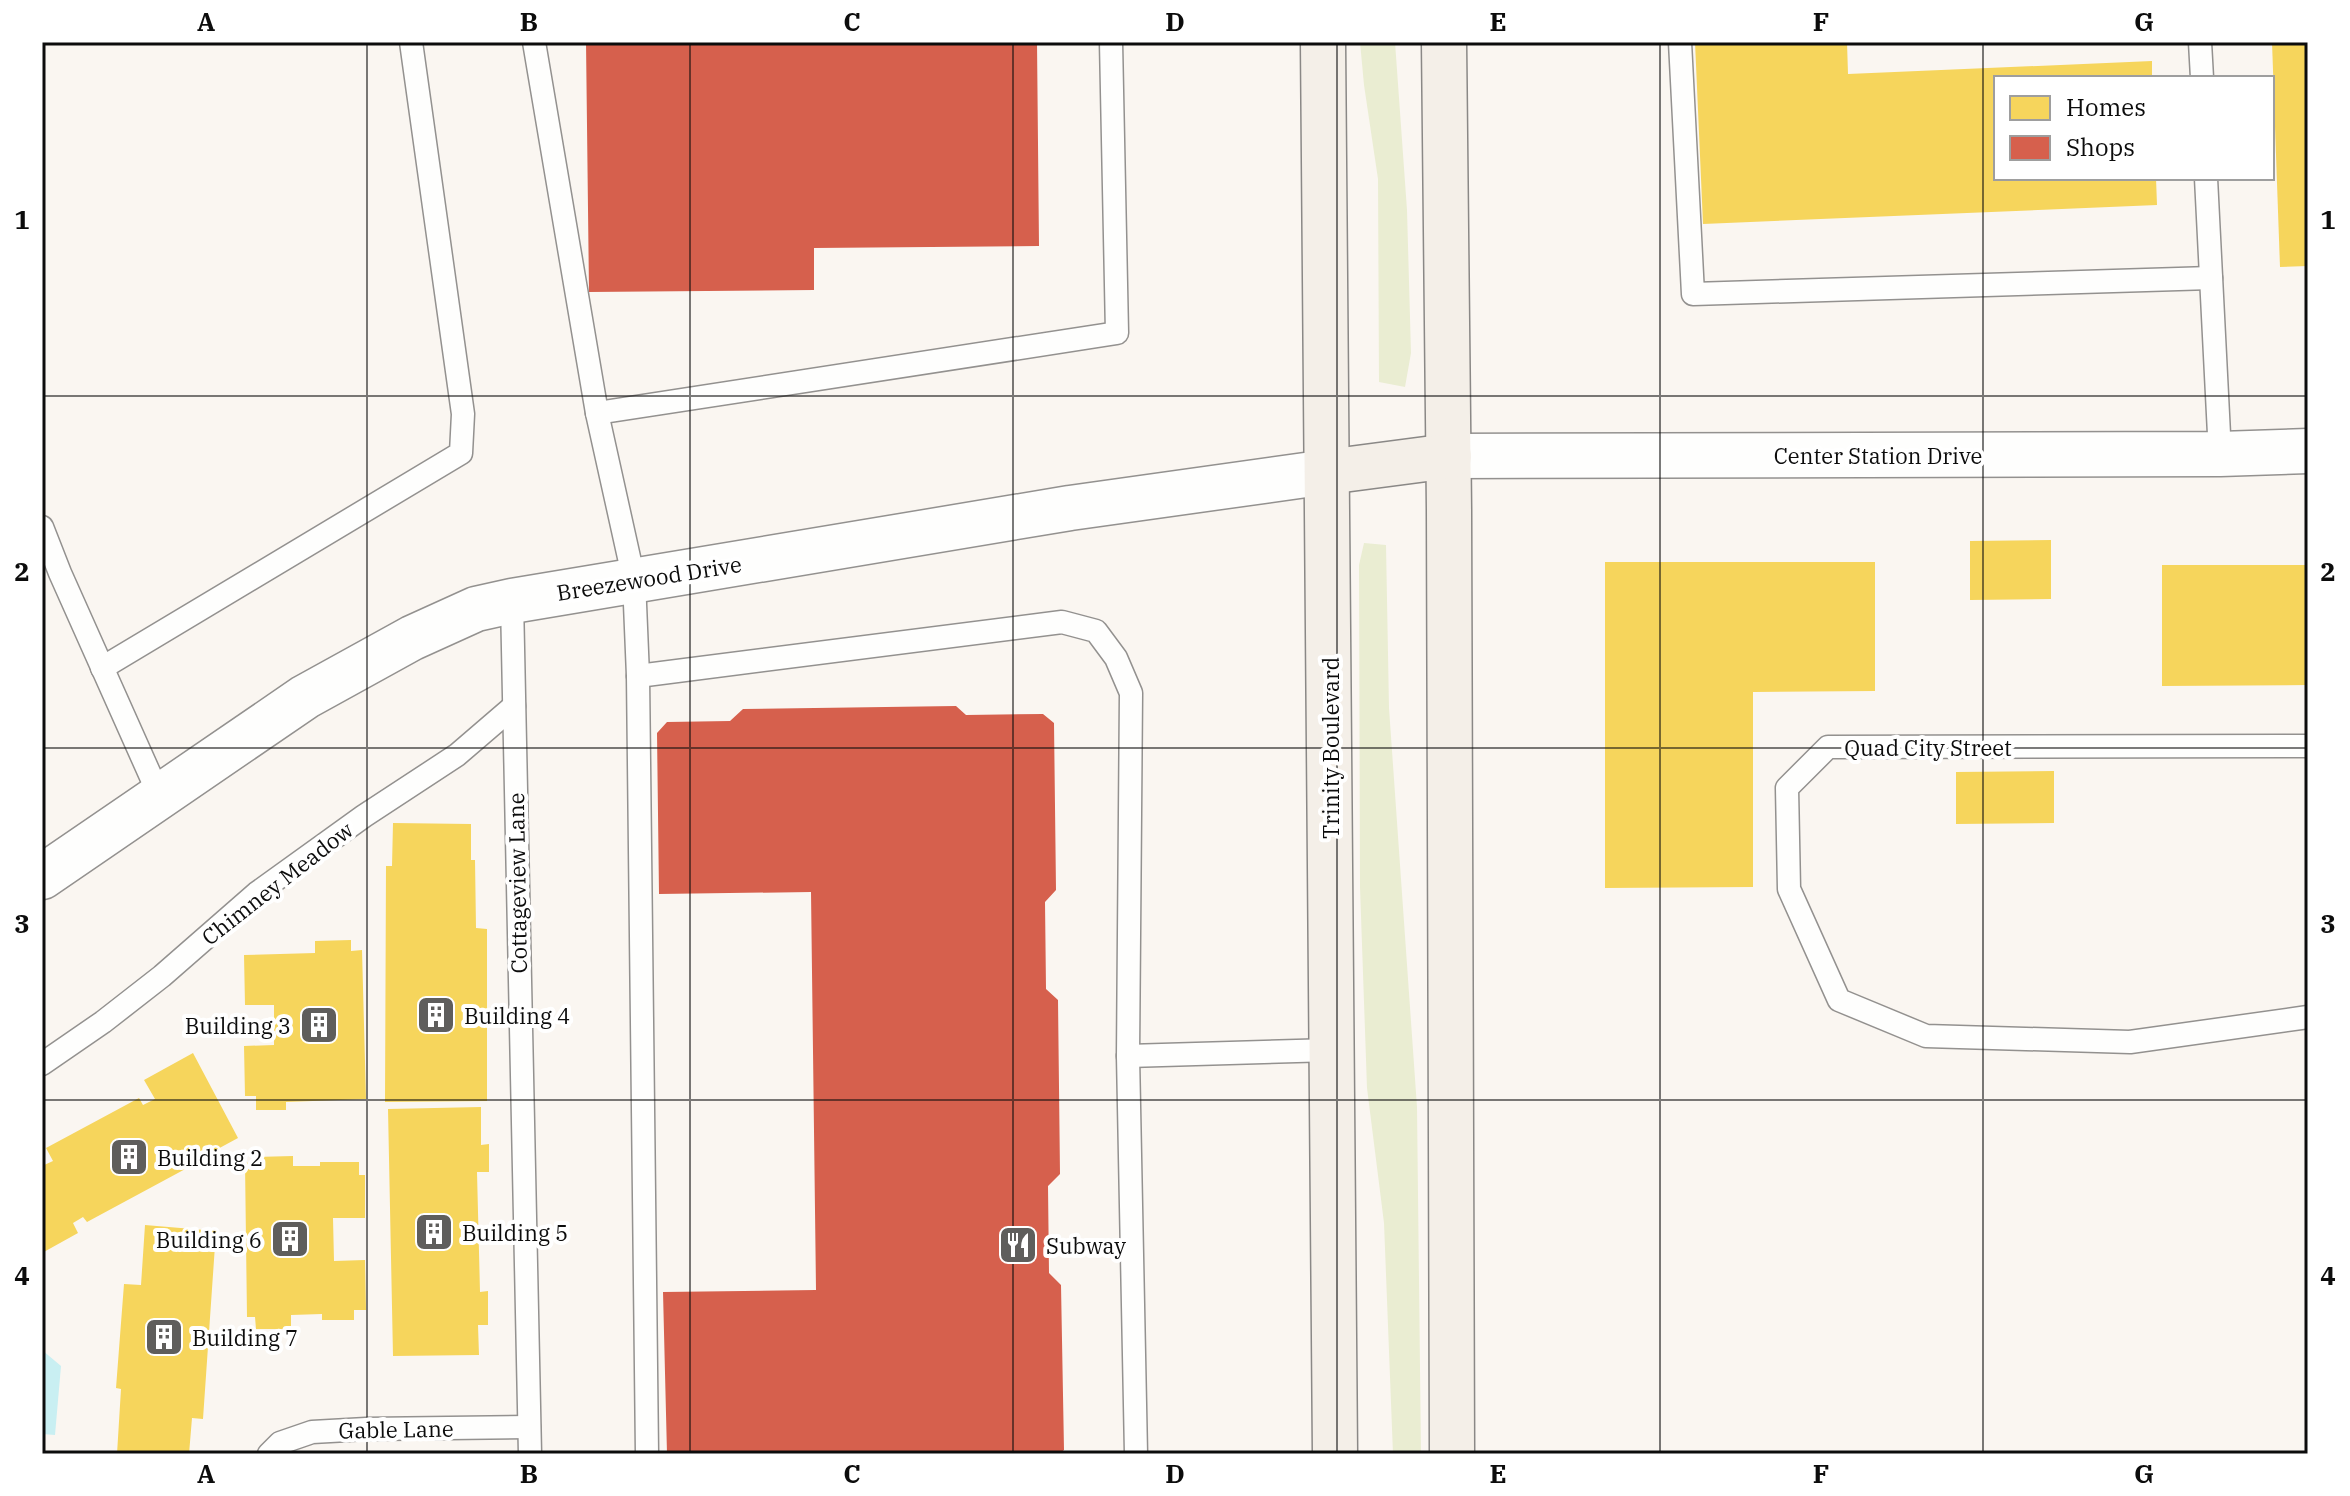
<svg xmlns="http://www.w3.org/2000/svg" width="2350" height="1496" font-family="'IBM Plex Serif',serif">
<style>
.green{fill:#eaedd2}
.water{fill:#c9eff2}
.homes{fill:#f6d55c}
.shops{fill:#d6604d}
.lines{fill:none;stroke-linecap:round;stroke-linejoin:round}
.service-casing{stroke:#93918f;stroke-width:25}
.minor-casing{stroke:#93918f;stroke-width:47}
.secondary-casing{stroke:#8a8886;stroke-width:47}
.service{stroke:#fefefd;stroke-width:22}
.minor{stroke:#fefefd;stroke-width:44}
.secondary{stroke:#f4efe8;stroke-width:44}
.grid{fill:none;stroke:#0c0c0c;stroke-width:2;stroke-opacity:0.55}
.labels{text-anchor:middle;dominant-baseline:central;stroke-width:8;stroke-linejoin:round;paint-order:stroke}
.street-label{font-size:22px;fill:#0c0c0c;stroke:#fff}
.poi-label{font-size:22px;fill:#0c0c0c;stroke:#fff;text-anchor:start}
.neatline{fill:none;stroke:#0c0c0c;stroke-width:3}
.grid-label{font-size:26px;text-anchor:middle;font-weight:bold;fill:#0c0c0c}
</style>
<rect width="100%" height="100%" fill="#faf6f1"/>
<g class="green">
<path d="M 1360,42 L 1395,42 L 1407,210 L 1411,353 L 1405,387 L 1379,382 L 1378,179 L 1364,85 Z"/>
<path d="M 1364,543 L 1386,545 L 1389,708 L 1417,1107 L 1421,1454 L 1393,1454 L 1384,1223 L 1367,1088 L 1360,887 L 1359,565 Z"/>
</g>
<path class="water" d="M 42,1350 L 61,1366 L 55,1435 L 42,1434 Z"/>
<g class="homes">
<path d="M 1695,42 L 1847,42 L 1848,74 L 2152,61 L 2152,78 L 1996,78 L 1996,178 L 2156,178 L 2157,205 L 1703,224 Z"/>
<path d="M 2272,42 L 2308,42 L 2308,266 L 2280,267 Z"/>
<path d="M 2051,540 L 2051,599 L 1970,600 L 1970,541 Z"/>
<path d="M 1605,562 L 1875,562 L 1875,691 L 1753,692 L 1753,887 L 1605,888 Z"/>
<path d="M 2162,565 L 2308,565 L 2308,685 L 2162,686 Z"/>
<path d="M 2054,771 L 2054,823 L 1956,824 L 1956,772 Z"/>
<path d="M 393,823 L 471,824 L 471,860 L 475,860 L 476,928 L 487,929 L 487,1101 L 385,1102 L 386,866 L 392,866 Z"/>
<path d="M 351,940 L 351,951 L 362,950 L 366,1099 L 286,1102 L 286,1110 L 256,1110 L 256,1096 L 245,1096 L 244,1046 L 274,1045 L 274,1005 L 245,1005 L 244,955 L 315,953 L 315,941 Z"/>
<path d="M 193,1053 L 238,1138 L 214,1151 L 215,1153 L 87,1222 L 83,1217 L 73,1223 L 78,1233 L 42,1253 L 42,1166 L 53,1161 L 46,1148 L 139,1098 L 143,1105 L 155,1099 L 144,1080 Z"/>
<path d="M 481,1107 L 481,1145 L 489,1144 L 489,1172 L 477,1172 L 480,1292 L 488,1291 L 488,1325 L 478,1325 L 479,1355 L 393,1356 L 388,1109 Z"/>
<path d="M 293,1156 L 293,1166 L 320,1166 L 320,1162 L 359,1162 L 359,1175 L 365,1175 L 365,1218 L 333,1218 L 334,1261 L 365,1260 L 366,1310 L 354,1310 L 354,1320 L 322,1320 L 322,1314 L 291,1315 L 291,1329 L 256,1329 L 255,1317 L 247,1317 L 245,1163 L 255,1162 L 255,1157 Z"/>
<path d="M 145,1225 L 216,1231 L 203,1419 L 192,1418 L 189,1454 L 117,1454 L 121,1389 L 116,1388 L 124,1284 L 141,1285 Z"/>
</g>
<g class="shops">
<path d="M 586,42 L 1037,42 L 1039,246 L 814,248 L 814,290 L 589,292 Z"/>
<path d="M 956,706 L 966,715 L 1043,714 L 1054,723 L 1056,890 L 1045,902 L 1046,989 L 1058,1000 L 1060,1174 L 1048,1186 L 1049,1273 L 1061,1285 L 1064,1450 L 1059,1454 L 667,1454 L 663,1292 L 816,1290 L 811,892 L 659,894 L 657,733 L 667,722 L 730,721 L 743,709 Z"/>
</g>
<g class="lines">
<defs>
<g id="service">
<path d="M 534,42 L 597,413"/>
<path d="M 1680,42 L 1693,294 L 2211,278"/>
<path d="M 2200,42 L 2202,78"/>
<path d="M 2206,178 L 2220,454"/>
<path d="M 42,527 L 60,573 L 160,797"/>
<path d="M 512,601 L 530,1454"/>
<path d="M 102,668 L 461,453 L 463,414 L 411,42"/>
<path d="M 638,676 L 1062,622 L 1096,631 L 1116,658 L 1131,693 L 1128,1056 L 1136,1454"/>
<path d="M 2308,746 L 1828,747 L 1787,788 L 1789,889 L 1839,1000 L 1926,1036 L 2130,1042 L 2308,1017"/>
<path d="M 1128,1056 L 1332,1050"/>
<path d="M 42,1064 L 103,1022 L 162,976 L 257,893 L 364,816 L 457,755 L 514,706"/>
<path d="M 269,1454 L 280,1443 L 312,1432 L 366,1429 L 529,1427"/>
<path d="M 647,1454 L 638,676 L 634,580 L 597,413 L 1117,333 L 1111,42"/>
</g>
<g id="minor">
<path d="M 1449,456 L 2220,454 L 2308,451"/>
<path d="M 42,877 L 305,697 L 412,638 L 476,609 L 512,601 L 1070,508 L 1327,472"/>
</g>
<g id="secondary">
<path d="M 1323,42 L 1335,1454"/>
<path d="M 1444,42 L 1449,510 L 1452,1454"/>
<path d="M 1327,472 L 1449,456"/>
</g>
</defs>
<use href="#service" class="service-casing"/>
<use href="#minor" class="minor-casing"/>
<use href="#secondary" class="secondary-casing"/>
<use href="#service" class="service"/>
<use href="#minor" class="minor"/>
<use href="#secondary" class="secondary"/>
</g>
<path class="grid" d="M 367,42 L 367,1454M 690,42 L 690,1454M 1013,42 L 1013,1454M 1337,42 L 1337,1454M 1660,42 L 1660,1454M 1983,42 L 1983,1454M 42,396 L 2308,396M 42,748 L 2308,748M 42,1100 L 2308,1100"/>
<defs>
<symbol id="building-square" viewBox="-11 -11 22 22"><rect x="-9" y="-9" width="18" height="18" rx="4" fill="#5f5e5c" stroke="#fff"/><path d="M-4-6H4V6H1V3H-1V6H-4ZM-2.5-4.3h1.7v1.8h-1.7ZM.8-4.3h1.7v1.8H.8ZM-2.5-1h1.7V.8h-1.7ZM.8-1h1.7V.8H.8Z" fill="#fff"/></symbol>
<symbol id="restaurant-square" viewBox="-11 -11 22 22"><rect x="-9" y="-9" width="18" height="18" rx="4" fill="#5f5e5c" stroke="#fff"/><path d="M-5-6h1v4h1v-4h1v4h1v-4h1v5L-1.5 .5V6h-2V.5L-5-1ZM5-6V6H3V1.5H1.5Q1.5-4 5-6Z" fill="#fff"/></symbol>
</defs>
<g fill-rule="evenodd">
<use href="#building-square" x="414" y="993" width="44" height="44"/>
<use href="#building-square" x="297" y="1003" width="44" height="44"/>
<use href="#building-square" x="107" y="1135" width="44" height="44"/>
<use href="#building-square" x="412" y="1210" width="44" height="44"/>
<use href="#building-square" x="268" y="1217" width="44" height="44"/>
<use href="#restaurant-square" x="996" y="1223" width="44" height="44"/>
<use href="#building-square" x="142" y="1315" width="44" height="44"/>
</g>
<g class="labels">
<g class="street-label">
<text x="1878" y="455">Center Station Drive</text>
<text transform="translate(649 578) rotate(-9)">Breezewood Drive</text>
<text x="1928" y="747">Quad City Street</text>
<text transform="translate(1330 748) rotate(-90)">Trinity Boulevard</text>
<text transform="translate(277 883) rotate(-38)">Chimney Meadow</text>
<text transform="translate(517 883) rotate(-91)">Cottageview Lane</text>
<text transform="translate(396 1429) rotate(-1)">Gable Lane</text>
</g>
<g class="poi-label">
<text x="464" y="1015">Building 4</text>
<text x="291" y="1025" text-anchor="end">Building 3</text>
<text x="157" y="1157">Building 2</text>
<text x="462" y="1232">Building 5</text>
<text x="262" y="1239" text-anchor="end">Building 6</text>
<text x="1046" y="1245">Subway</text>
<text x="192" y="1337">Building 7</text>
</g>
</g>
<rect width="2350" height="1496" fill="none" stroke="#ffffff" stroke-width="88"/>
<rect x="1994" y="76" width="280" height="104" fill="#ffffff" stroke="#9e9e9e" stroke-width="2"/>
<rect x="2010" y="96" width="40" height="24" fill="#f6d55c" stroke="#9e9e9e" stroke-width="2"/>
<text x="2066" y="116" font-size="24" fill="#0c0c0c">Homes</text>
<rect x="2010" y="136" width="40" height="24" fill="#d6604d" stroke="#9e9e9e" stroke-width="2"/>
<text x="2066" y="156" font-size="24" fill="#0c0c0c">Shops</text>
<rect x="44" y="44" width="2262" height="1408" class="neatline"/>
<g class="grid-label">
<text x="206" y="31">A</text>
<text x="529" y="31">B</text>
<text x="852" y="31">C</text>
<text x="1175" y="31">D</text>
<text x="1498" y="31">E</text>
<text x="1821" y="31">F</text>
<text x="2144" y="31">G</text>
<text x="22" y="229">1</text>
<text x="2328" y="229">1</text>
<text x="22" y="581">2</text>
<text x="2328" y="581">2</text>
<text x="22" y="933">3</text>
<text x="2328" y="933">3</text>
<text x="22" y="1285">4</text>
<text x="2328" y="1285">4</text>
<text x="206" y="1483">A</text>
<text x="529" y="1483">B</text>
<text x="852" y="1483">C</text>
<text x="1175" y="1483">D</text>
<text x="1498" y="1483">E</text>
<text x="1821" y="1483">F</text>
<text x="2144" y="1483">G</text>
</g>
</svg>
